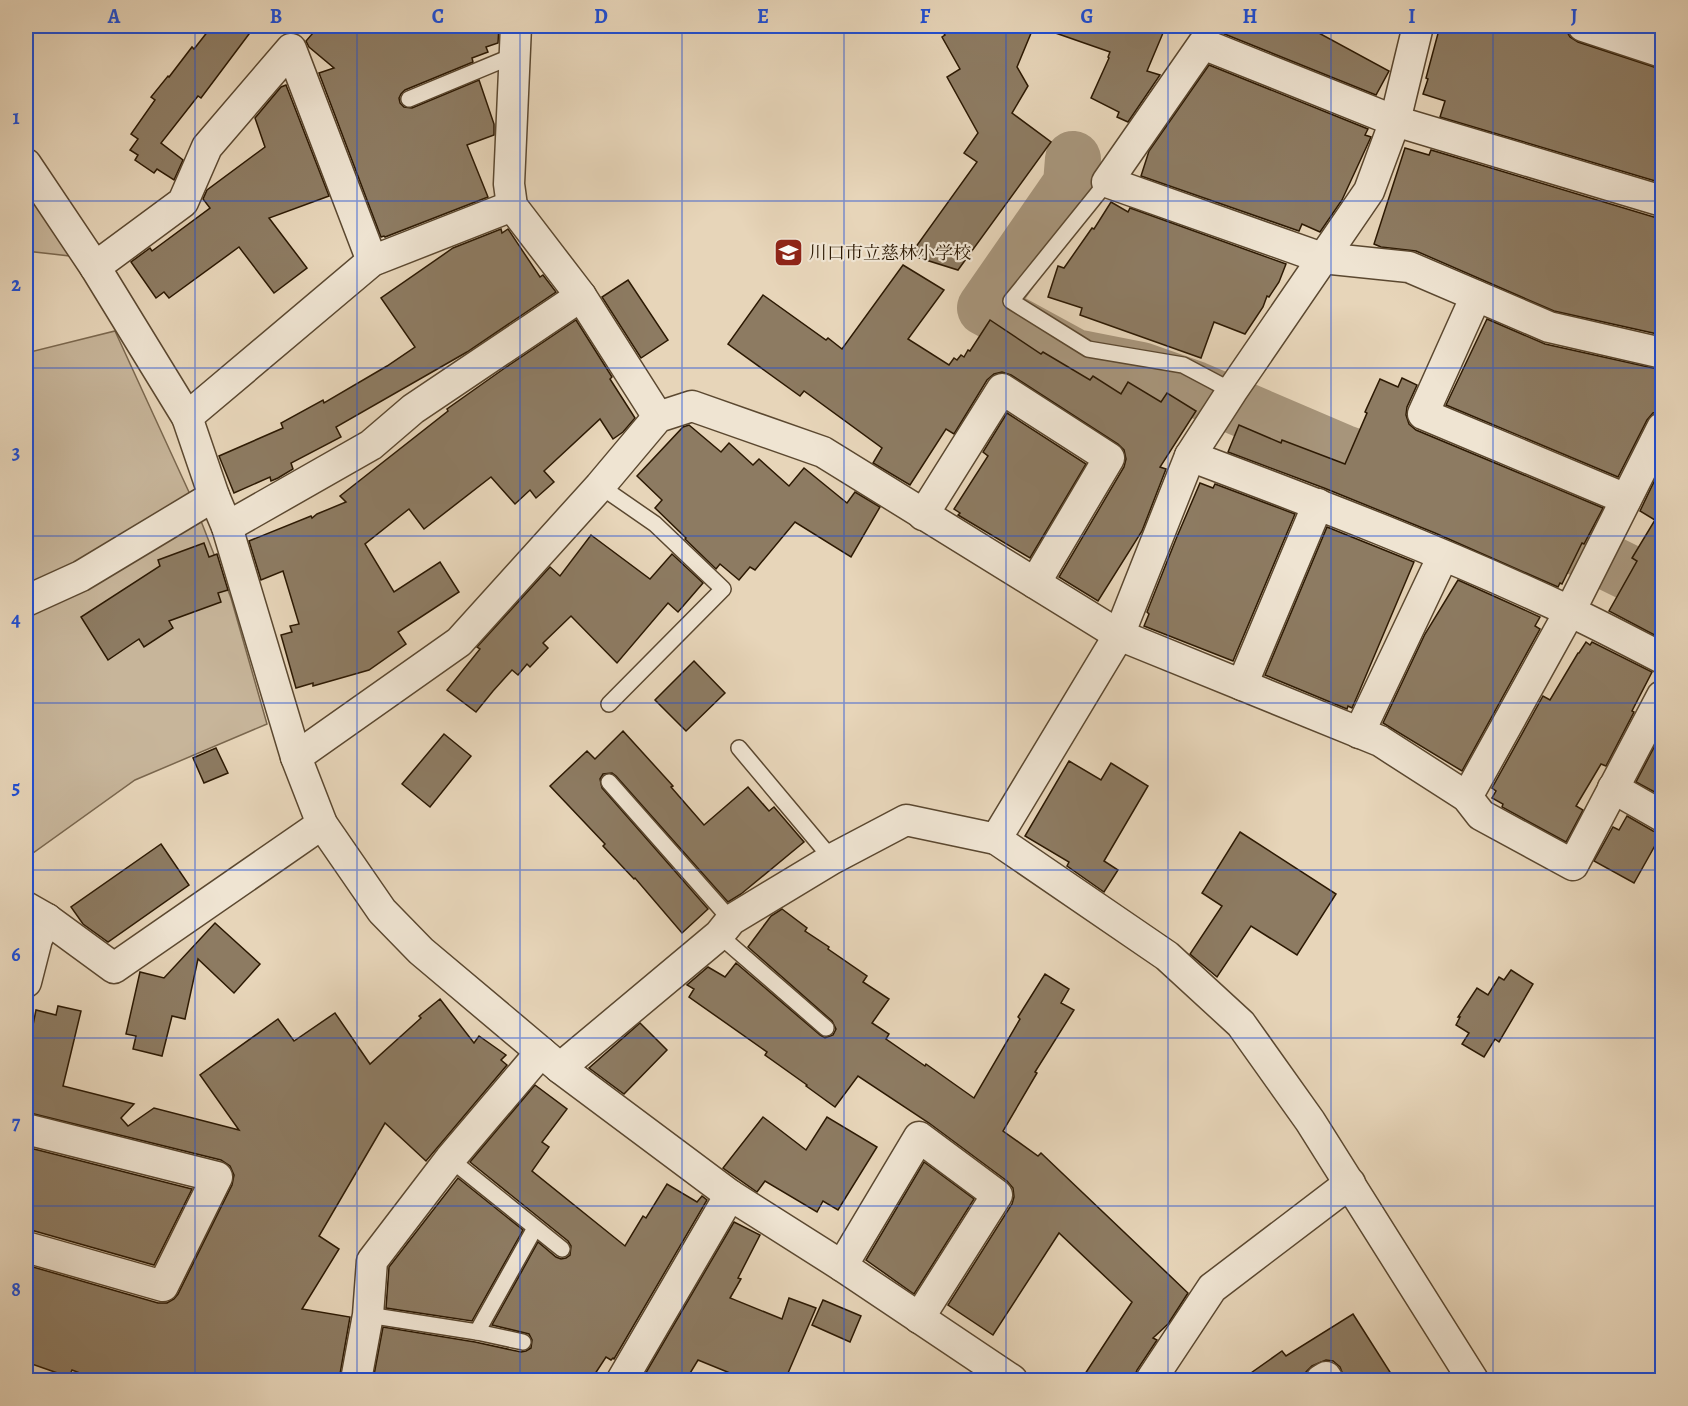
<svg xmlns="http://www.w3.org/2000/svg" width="1688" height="1406" font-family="Alegreya,'Noto Serif JP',serif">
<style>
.green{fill:#c7b59a;stroke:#7a674e;stroke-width:1.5}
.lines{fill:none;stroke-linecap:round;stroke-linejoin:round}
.river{stroke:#a7957b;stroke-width:56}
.building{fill:#8d7b62;stroke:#2c1903;stroke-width:1.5}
.service-casing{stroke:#5b4830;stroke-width:18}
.minor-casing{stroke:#5b4830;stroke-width:33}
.service{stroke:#efe4d2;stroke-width:15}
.minor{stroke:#efe4d2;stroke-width:30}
.grid{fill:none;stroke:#1d4ed8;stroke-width:1.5;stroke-opacity:0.55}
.labels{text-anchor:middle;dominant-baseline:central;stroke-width:4.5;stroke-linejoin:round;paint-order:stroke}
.poi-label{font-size:18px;fill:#2c1903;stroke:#efe4d2;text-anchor:start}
.neatline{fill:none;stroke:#1d4ed8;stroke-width:2}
.grid-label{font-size:20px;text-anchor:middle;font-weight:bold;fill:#1d4ed8}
</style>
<rect width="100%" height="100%" fill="#e7d5b9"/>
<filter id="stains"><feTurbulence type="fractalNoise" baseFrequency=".00333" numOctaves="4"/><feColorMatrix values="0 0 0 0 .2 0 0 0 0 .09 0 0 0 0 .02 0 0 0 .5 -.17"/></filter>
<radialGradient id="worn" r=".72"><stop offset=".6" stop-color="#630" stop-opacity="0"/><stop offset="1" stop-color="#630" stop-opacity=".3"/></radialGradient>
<g class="green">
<path d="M 26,189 L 70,256 L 26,251 Z"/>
<path d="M 115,331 L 194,503 L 231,598 L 267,724 L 135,780 L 26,858 L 26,353 Z"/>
</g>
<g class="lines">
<g class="river">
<path d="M 1073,159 L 1071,184 L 985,308 L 1075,357 L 1141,370 L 1195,389 L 1342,452 L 1422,481"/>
<path d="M 1512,515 L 1662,589"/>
</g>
</g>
<g class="building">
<path d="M 212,26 L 255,26 L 201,98 L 198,96 L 161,143 L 183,160 L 174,180 L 157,169 L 154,173 L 135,160 L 138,155 L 130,150 L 138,139 L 131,134 L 155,100 L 151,97 L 168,76 L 169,77 L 192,47 L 194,49 Z"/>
<path d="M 319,26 L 499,26 L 498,43 L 486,47 L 488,52 L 472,58 L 473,62 L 405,90 L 401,94 L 399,98 L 400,103 L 404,107 L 412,108 L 479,80 L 494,124 L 494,135 L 467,145 L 488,197 L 385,237 L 384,236 L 381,237 L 319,73 L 334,68 L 309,47 L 306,41 Z"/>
<path d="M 939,26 L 1034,26 L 1017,67 L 1028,86 L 1012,113 L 1051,142 L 958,270 L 910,255 L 977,162 L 964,153 L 978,133 L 947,77 L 960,69 L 942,37 L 945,35 Z"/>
<path d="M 1045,26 L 1145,26 L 1163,33 L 1147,71 L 1160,75 L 1128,122 L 1117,117 L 1119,112 L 1091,98 L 1109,58 L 1108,57 L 1110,52 L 1044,29 Z"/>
<path d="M 1219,26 L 1306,26 L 1389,71 L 1376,95 L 1217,31 Z"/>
<path d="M 1440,26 L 1477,26 L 1499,32 L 1501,26 L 1566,26 L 1566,30 L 1570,37 L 1578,42 L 1657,68 L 1662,69 L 1662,183 L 1440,117 L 1445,101 L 1423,94 L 1428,79 L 1426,78 Z"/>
<path d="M 1209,65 L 1368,129 L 1365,135 L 1371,137 L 1342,200 L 1320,232 L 1302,224 L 1299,231 L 1141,176 L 1149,151 Z"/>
<path d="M 286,85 L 329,196 L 269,218 L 307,268 L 274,293 L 239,247 L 169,298 L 164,292 L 156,298 L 131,262 L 150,248 L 152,251 L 210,208 L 203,199 L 207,190 L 265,147 L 255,118 L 281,87 Z"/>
<path d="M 1405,148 L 1429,155 L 1431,150 L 1657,218 L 1662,218 L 1662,335 L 1554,311 L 1416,251 L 1381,247 L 1374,244 Z"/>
<path d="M 1111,202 L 1128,212 L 1130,208 L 1286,264 L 1279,282 L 1269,297 L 1267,296 L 1263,307 L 1245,334 L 1214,322 L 1201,358 L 1080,315 L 1082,308 L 1048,297 L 1058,266 L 1064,268 L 1092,228 L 1094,229 Z"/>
<path d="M 501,229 L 502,233 L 508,229 L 540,277 L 543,275 L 556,292 L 467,352 L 336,427 L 341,437 L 291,463 L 293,469 L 278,478 L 271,481 L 270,477 L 234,493 L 219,456 L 283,428 L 281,423 L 323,400 L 324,403 L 387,366 L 415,347 L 381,298 L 453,248 Z"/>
<path d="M 903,265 L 944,290 L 908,339 L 949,365 L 954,358 L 957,360 L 961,355 L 964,357 L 968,350 L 970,351 L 990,320 L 1041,354 L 1043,352 L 1090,380 L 1093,376 L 1121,394 L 1128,382 L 1161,402 L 1167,393 L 1196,411 L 1160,467 L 1166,469 L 1142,531 L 1098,601 L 1059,577 L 1124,467 L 1126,459 L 1124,450 L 1118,444 L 1011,375 L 1002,372 L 994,374 L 987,380 L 954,434 L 946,429 L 910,485 L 873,463 L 882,448 L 804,391 L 800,396 L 728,344 L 763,295 L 826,340 L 828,338 L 842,349 Z"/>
<path d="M 628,280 L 668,340 L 641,358 L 602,297 Z"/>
<path d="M 1487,319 L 1545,344 L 1662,370 L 1662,411 L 1653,413 L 1647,420 L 1618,477 L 1446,405 Z"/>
<path d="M 576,320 L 612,377 L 610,379 L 635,418 L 623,432 L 613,439 L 600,419 L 544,471 L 554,482 L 536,498 L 530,490 L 515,504 L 491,477 L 424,529 L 409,509 L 365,544 L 394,592 L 440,562 L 459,592 L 398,632 L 406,644 L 369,670 L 313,686 L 313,683 L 296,688 L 281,635 L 292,632 L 290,626 L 299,624 L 283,571 L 261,580 L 249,541 L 311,516 L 312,518 L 317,514 L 346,502 L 340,496 L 448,411 L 447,409 L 502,370 Z"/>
<path d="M 1402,378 L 1417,385 L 1407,407 L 1406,415 L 1409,424 L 1416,430 L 1603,508 L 1584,544 L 1582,543 L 1562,584 L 1560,583 L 1558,587 L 1435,533 L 1324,488 L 1228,452 L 1239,425 L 1281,443 L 1282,440 L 1345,464 L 1367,413 L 1365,412 L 1380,379 L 1398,387 Z"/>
<path d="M 1007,413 L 1086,464 L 1030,558 L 958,515 L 960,513 L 954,509 L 988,456 L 983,452 Z"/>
<path d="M 689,425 L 721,452 L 729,443 L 753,465 L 759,459 L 789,486 L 804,468 L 847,503 L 855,492 L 880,507 L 851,557 L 795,522 L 755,570 L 750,567 L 739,580 L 720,564 L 716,569 L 685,539 L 686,538 L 655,508 L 662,500 L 637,476 L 683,427 Z"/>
<path d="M 1662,465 L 1662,639 L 1609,611 L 1637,561 L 1632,558 L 1655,520 L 1640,511 Z"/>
<path d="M 1200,483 L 1213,488 L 1215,484 L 1295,514 L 1233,661 L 1144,626 L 1149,614 L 1147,612 L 1176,539 Z"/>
<path d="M 1327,527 L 1414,562 L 1359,692 L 1352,708 L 1348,706 L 1347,709 L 1265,675 Z"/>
<path d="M 591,535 L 650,579 L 672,554 L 703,583 L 678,612 L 668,603 L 617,663 L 571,616 L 543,643 L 548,648 L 530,667 L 527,664 L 518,675 L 512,670 L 493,691 L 476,712 L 447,690 L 480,649 L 477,647 L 550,567 L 560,576 Z"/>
<path d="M 204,543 L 209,557 L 217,554 L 228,590 L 218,593 L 221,602 L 169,621 L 173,628 L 144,647 L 139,639 L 108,660 L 81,617 L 160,566 L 158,560 Z"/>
<path d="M 1458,580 L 1540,617 L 1535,626 L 1540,629 L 1462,771 L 1383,723 L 1425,634 Z"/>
<path d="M 1586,642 L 1590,645 L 1592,642 L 1652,672 L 1632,711 L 1634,712 L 1606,766 L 1601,764 L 1576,806 L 1583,810 L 1566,842 L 1502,807 L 1503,804 L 1492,798 L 1496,791 L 1492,788 L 1543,696 L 1550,700 L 1578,653 L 1579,653 Z"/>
<path d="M 694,661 L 725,693 L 686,731 L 655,700 Z"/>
<path d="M 623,731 L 673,786 L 671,787 L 704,825 L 748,787 L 769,811 L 774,807 L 804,842 L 741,894 L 728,902 L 616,776 L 612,773 L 603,774 L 600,779 L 602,788 L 708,909 L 682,933 L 635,878 L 634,879 L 603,846 L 605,844 L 550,786 L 587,751 L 595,759 Z"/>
<path d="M 1662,732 L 1662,796 L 1636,782 Z"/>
<path d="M 444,734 L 471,756 L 430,807 L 402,784 Z"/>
<path d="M 216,748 L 228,773 L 204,783 L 193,758 Z"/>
<path d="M 1069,761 L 1101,780 L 1111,763 L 1148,786 L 1104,861 L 1118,870 L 1104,892 L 1067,866 L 1069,862 L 1025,836 Z"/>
<path d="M 1627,816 L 1653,831 L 1662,833 L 1634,883 L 1594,861 L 1613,827 L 1619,830 Z"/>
<path d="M 1240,832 L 1336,894 L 1297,955 L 1251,926 L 1217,977 L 1190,954 L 1222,906 L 1202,893 Z"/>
<path d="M 161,844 L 189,885 L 108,942 L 83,924 L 71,907 Z"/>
<path d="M 782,909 L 807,928 L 805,931 L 829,947 L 828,949 L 867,976 L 863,982 L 889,999 L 872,1023 L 889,1034 L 886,1039 L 925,1066 L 926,1064 L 974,1098 L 1020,1019 L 1018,1017 L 1045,974 L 1069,989 L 1061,1003 L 1074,1010 L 1035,1072 L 1037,1073 L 1003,1131 L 1038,1156 L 1041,1153 L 1188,1293 L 1168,1324 L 1153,1338 L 1157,1340 L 1137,1370 L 1133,1380 L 1081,1380 L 1132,1302 L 1059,1233 L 993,1335 L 948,1305 L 1012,1204 L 1014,1197 L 1013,1188 L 1007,1181 L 929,1123 L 858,1076 L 835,1107 L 806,1086 L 807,1085 L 765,1055 L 767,1052 L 689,997 L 694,989 L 687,985 L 708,967 L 725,977 L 736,963 L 820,1035 L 825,1038 L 833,1035 L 836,1029 L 832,1021 L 748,947 L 771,916 Z"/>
<path d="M 215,923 L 260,964 L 234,993 L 198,959 L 185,1019 L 172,1016 L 162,1056 L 133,1049 L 136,1036 L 126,1034 L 140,972 L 164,978 Z"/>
<path d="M 1511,970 L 1533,984 L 1499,1042 L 1495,1039 L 1484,1057 L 1462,1044 L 1469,1033 L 1456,1025 L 1460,1017 L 1458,1017 L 1477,988 L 1488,995 L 1499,977 L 1504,980 Z"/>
<path d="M 440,999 L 474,1043 L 479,1036 L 506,1055 L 501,1060 L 507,1065 L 426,1161 L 385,1123 L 319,1236 L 339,1249 L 302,1309 L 350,1317 L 339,1380 L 98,1380 L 72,1370 L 69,1377 L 26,1362 L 26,1265 L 158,1303 L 167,1303 L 174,1299 L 178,1294 L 232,1185 L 234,1175 L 230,1166 L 221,1160 L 26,1112 L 26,1063 L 32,1036 L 31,1035 L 36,1010 L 56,1015 L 58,1006 L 81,1011 L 63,1086 L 134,1104 L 121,1118 L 128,1126 L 154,1108 L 239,1130 L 200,1075 L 278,1019 L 294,1041 L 335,1013 L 370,1064 L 421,1018 L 419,1016 Z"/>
<path d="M 640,1023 L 667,1050 L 624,1094 L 589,1068 Z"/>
<path d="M 535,1085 L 567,1109 L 542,1142 L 549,1147 L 532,1171 L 625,1246 L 643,1216 L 646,1218 L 667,1184 L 697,1202 L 702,1196 L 707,1200 L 614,1359 L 613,1358 L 611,1360 L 606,1357 L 591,1380 L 373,1380 L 383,1327 L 475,1342 L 521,1352 L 526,1351 L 531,1348 L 532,1340 L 529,1334 L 492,1325 L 538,1242 L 556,1257 L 561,1259 L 566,1258 L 570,1255 L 571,1246 L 568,1241 L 470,1162 Z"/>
<path d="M 763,1117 L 806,1150 L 827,1117 L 877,1147 L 838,1210 L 823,1201 L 817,1212 L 765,1181 L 757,1192 L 723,1168 Z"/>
<path d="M 26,1147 L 192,1189 L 154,1265 L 31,1230 L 26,1230 Z"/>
<path d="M 924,1162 L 974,1199 L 914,1294 L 866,1260 Z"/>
<path d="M 458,1178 L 523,1230 L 472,1321 L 386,1308 L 389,1267 Z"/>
<path d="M 734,1222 L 760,1235 L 738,1278 L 741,1279 L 730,1298 L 782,1319 L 789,1298 L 816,1308 L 785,1380 L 747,1380 L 698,1360 L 686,1380 L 651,1380 L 644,1376 Z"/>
<path d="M 823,1300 L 861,1316 L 850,1342 L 812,1325 Z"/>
<path d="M 1353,1314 L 1395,1380 L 1345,1380 L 1340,1367 L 1333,1361 L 1326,1360 L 1312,1366 L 1306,1372 L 1304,1380 L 1241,1380 L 1282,1351 L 1286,1356 Z"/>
</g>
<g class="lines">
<defs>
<g id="service">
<path d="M 409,99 L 515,55"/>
<path d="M 1107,182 L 1011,301 L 1088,349 L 1183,365 L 1232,391"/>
<path d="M 600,486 L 655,524 L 723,589 L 609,704"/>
<path d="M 739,748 L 832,859"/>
<path d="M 609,782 L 731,920"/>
<path d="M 719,935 L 826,1028"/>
<path d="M 450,1159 L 562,1249"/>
<path d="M 368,1315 L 477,1332 L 523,1342"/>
<path d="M 477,1332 L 535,1228"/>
</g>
<g id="minor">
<path d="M 516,26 L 509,184 L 512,206 L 581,296 L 658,417"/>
<path d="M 1583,26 L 1662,52"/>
<path d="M 26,164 L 95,267 L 187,417 L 214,496 L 227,527 L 296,757 L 322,824 L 382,911 L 421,951 L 541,1052"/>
<path d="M 1662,201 L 1395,121 L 1203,44 L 1107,182 L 1322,258 L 1409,267 L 1549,327 L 1662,353"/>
<path d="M 95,267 L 183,202 L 207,147 L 291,49 L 372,261"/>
<path d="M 1476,296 L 1423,414 L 1626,499"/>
<path d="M 187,417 L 372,261 L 512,206"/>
<path d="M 1190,456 C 1318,504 1446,553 1569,611 C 1601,626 1631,642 1662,658"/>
<path d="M 923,515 L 1002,389 L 1109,458 L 1035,583"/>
<path d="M 227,527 L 371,445 L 413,409 L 581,296"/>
<path d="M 26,601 L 81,576 L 214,496"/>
<path d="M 1242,685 L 1318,504"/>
<path d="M 1359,733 L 1443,556"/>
<path d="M 296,757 L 459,642 L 600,486 L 658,417 L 692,406 L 823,452 L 1119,635 L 1380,741 L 1467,797 L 1481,815 L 1573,865 L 1662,696"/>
<path d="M 1613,788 L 1662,816"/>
<path d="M 1467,797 L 1570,611 L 1662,428"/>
<path d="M 996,839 L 1167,956 L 1241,1024 L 1310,1121 L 1473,1380"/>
<path d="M 26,907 L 47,919 L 114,968 L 322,824"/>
<path d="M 26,982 L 37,939 L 47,919"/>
<path d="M 560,1068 L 730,1195 L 842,1266 L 1012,1380"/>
<path d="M 26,1129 L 217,1177 L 163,1286 L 26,1247"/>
<path d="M 842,1266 L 919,1137 L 997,1195 L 919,1318"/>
<path d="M 356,1380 L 368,1315 L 372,1261 L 450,1159 L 541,1052 L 560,1068 L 719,935 L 731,920 L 832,859 L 906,820 L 996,839 L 1119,635 L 1190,456 L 1232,391 L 1369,191 L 1395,121 L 1418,26"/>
<path d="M 622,1380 L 730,1195"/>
<path d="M 1151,1380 L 1212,1288 L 1350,1183"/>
<path d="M 1321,1380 L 1326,1377 L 1328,1380"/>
</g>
</defs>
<use href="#service" class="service-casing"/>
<use href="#minor" class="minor-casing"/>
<use href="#service" class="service"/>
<use href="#minor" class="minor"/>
</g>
<path class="grid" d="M 195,26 L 195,1380M 357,26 L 357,1380M 520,26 L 520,1380M 682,26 L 682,1380M 844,26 L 844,1380M 1006,26 L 1006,1380M 1168,26 L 1168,1380M 1331,26 L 1331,1380M 1493,26 L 1493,1380M 26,201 L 1662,201M 26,368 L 1662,368M 26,536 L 1662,536M 26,703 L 1662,703M 26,870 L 1662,870M 26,1038 L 1662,1038M 26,1206 L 1662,1206"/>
<defs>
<symbol id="school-square" viewBox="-11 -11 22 22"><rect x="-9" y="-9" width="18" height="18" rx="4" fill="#8f2418" stroke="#efe4d2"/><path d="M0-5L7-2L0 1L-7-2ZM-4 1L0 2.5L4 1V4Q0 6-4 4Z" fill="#fff"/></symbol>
</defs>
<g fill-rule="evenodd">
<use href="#school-square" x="772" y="236" width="33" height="33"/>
</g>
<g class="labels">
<g class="poi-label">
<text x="809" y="253">川口市立慈林小学校</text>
</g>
</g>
<rect width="1688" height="1406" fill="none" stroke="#e7d5b9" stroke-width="66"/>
<rect x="33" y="33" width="1622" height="1340" class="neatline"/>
<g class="grid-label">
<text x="114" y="23">A</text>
<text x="276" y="23">B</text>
<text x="438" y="23">C</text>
<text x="601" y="23">D</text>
<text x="763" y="23">E</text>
<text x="925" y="23">F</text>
<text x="1087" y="23">G</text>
<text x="1250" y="23">H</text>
<text x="1412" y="23">I</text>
<text x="1574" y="23">J</text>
<text x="16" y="124">1</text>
<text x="16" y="291">2</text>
<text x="16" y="459">3</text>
<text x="16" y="626">4</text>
<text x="16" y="794">5</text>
<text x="16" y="961">6</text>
<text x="16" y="1129">7</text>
<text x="16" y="1296">8</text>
</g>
<rect width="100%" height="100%" filter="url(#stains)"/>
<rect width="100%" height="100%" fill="url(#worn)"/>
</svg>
